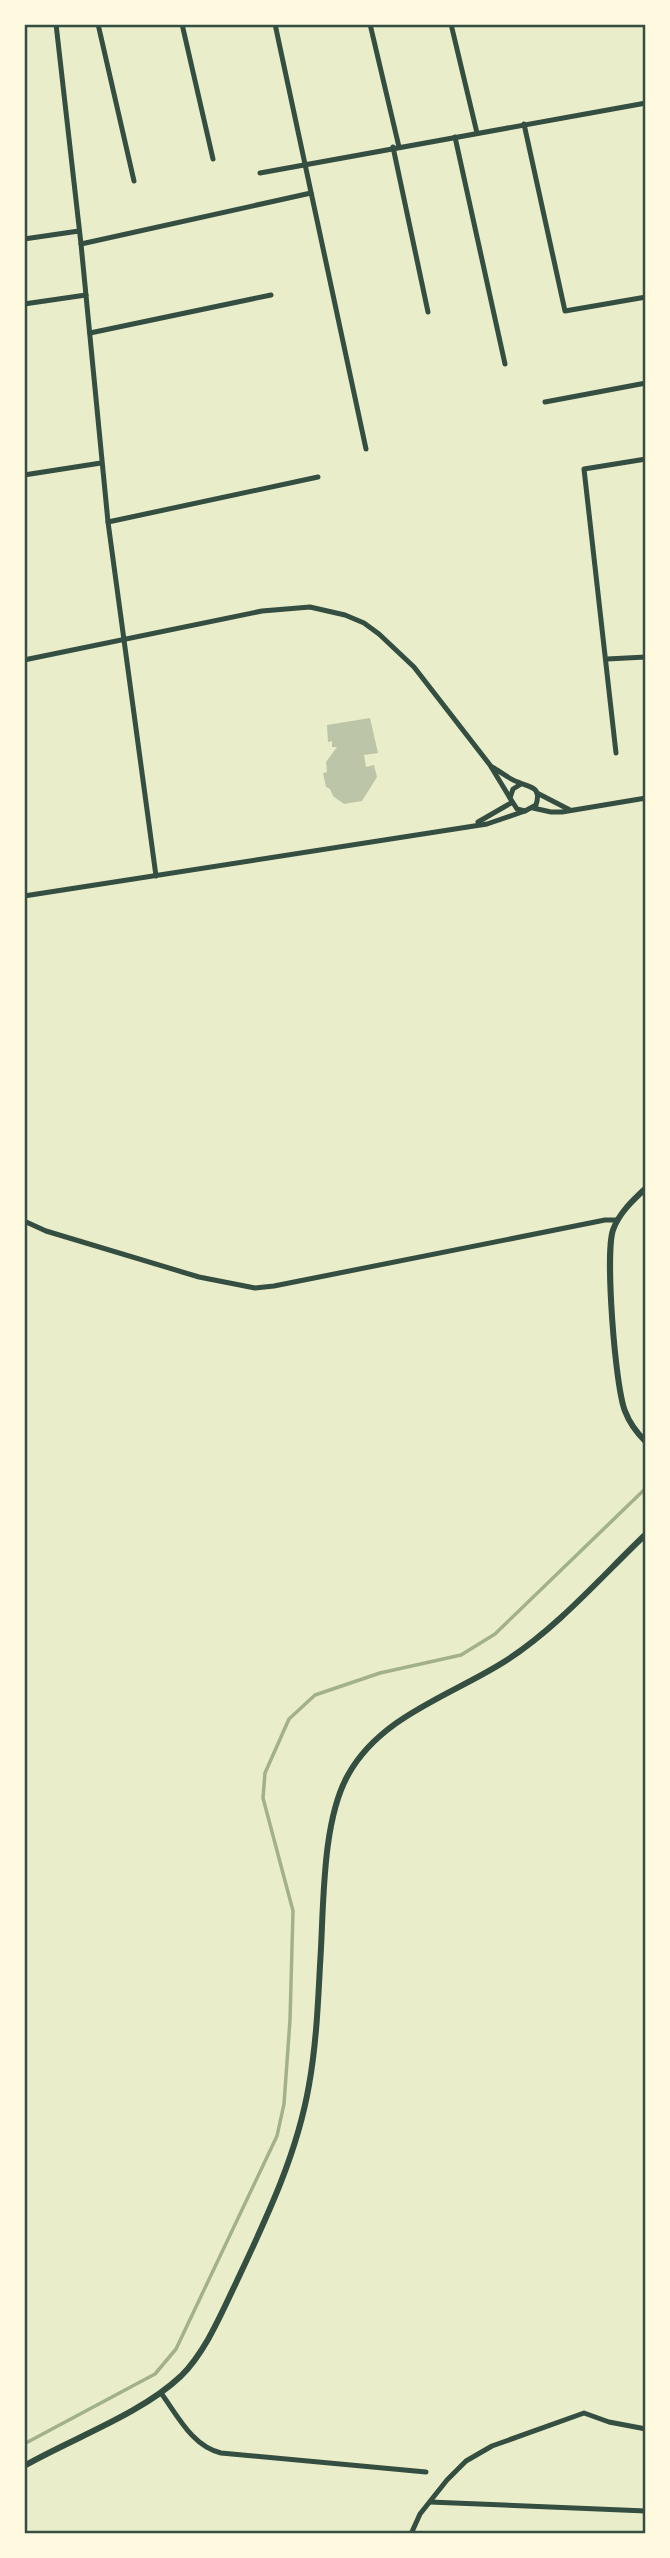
<svg xmlns="http://www.w3.org/2000/svg" width="670" height="2558" font-family="'Fira Sans Condensed',sans-serif">
<style>
.lines{fill:none;stroke-linecap:round;stroke-linejoin:round}
.stream{stroke:#a3b18a;stroke-width:3.5}
.building{fill:#bcc5a7}
.minor{stroke:#344e41;stroke-width:5}
.tertiary{stroke:#344e41;stroke-width:6}
.neatline{fill:none;stroke:#344e41;stroke-width:2.5}
</style>
<rect width="100%" height="100%" fill="#e9edc9"/>
<g class="lines">
<path class="stream" d="M 24,2444 L 155,2374 L 176,2349 L 277,2136 L 284,2104 L 290,2020 L 293,1911 L 263,1798 L 265,1773 L 289,1719 L 315,1695 L 380,1673 L 461,1655 L 495,1634 L 646,1488"/>
</g>
<path class="building" d="M 370,718 L 378,753 L 364,755 L 366,767 L 374,765 L 377,777 L 362,801 L 344,804 L 333,796 L 330,789 L 326,787 L 323,773 L 327,772 L 326,762 L 337,747 L 332,747 L 332,741 L 328,742 L 327,725 Z"/>
<g class="lines">
<g class="minor">
<path d="M 56,24 L 81,244 L 108,522 L 156,876"/>
<path d="M 98,24 L 134,181"/>
<path d="M 182,24 L 213,159"/>
<path d="M 275,24 L 366,449"/>
<path d="M 370,24 L 399,147"/>
<path d="M 451,24 L 477,133"/>
<path d="M 524,124 L 565,311 L 646,297"/>
<path d="M 455,137 L 505,364"/>
<path d="M 393,147 L 428,312"/>
<path d="M 260,173 L 646,103"/>
<path d="M 24,239 L 79,231"/>
<path d="M 81,244 L 311,193"/>
<path d="M 24,304 L 86,295"/>
<path d="M 90,333 L 271,295"/>
<path d="M 545,402 L 646,383"/>
<path d="M 24,475 L 101,463"/>
<path d="M 108,522 L 318,477"/>
<path d="M 607,659 L 646,657"/>
<path d="M 24,660 L 262,611 L 310,607 L 345,615 L 364,623 L 379,634 L 414,667 L 490,765 L 510,798"/>
<path d="M 616,753 L 584,469 L 646,459"/>
<path d="M 492,767 C 501,772 509,779 518,782 C 530,788 542,786 536,805 L 525,811 L 517,809 L 510,798 L 513,789 L 521,784"/>
<path d="M 537,793 L 570,810"/>
<path d="M 533,808 L 551,812 L 562,812 L 646,798"/>
<path d="M 478,822 L 511,803"/>
<path d="M 24,896 L 487,824 L 525,811"/>
<path d="M 24,1221 L 46,1231 L 199,1277 L 255,1288 L 274,1286 L 605,1220 L 617,1220"/>
<path d="M 161,2393 C 178,2416 192,2446 221,2453 L 426,2472"/>
<path d="M 430,2502 L 646,2511"/>
<path d="M 411,2534 L 420,2514 L 447,2480 L 466,2461 L 492,2446 L 584,2413 L 609,2422 L 646,2429"/>
</g>
<g class="tertiary">
<path d="M 646,1188 C 633,1200 619,1213 613,1230 C 605,1254 615,1386 625,1411 C 629,1422 637,1433 646,1442"/>
<path d="M 24,2466 C 73,2438 141,2414 181,2376 C 206,2351 221,2314 236,2283 C 266,2219 297,2155 309,2085 C 316,2046 318,2005 320,1965 C 324,1910 321,1823 348,1775 C 381,1715 453,1695 507,1660 C 559,1626 601,1577 646,1534"/>
</g>
</g>
<rect width="670" height="2558" fill="none" stroke="#fefae0" stroke-width="52"/>
<rect x="26" y="26" width="618" height="2506" class="neatline"/>
</svg>
